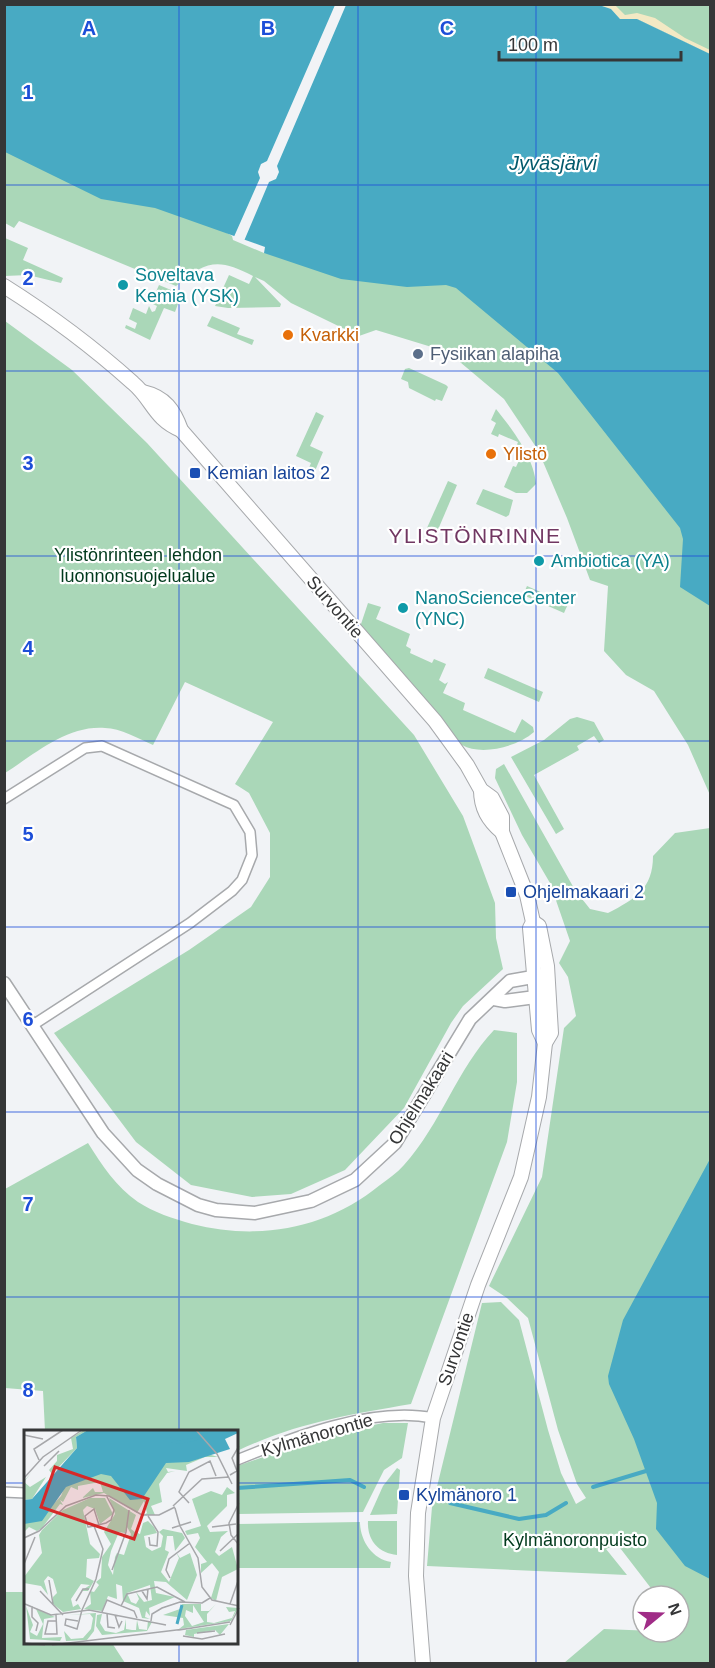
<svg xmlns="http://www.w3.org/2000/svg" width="715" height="1668" font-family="Arial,sans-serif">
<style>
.green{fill:#aad7b8}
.sand{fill:#f3e9c4}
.water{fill:#48aac3}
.pier{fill:#f1f3f6}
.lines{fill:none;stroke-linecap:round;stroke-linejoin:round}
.stream{stroke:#48aac3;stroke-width:4}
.minor-casing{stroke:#a7a9ac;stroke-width:12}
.tertiary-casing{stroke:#a7a9ac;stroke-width:15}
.secondary-casing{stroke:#a7a9ac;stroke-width:16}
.minor{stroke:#fff;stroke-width:9}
.tertiary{stroke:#fff;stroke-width:12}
.secondary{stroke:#fff;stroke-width:14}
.grid{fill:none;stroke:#1d4ed8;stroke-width:1.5;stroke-opacity:0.55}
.culture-dot{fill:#0f9aa8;stroke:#fff;stroke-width:2}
.food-dot{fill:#e8710a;stroke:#fff;stroke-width:2}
.service-dot{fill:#5c6f8a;stroke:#fff;stroke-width:2}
.transit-dot{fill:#1a4fb4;stroke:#fff;stroke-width:2}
.labels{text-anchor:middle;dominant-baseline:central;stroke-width:4.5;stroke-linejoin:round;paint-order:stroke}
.culture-label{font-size:18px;fill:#0d838f;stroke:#fff;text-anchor:start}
.food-label{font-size:18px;fill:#c56008;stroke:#fff;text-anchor:start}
.service-label{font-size:18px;fill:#4e5e75;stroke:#fff;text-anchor:start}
.transit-label{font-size:18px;fill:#164399;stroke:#fff;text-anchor:start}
.park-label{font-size:18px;fill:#00391c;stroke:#fff}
.street-label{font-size:18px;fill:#353637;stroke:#fff}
.water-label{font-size:20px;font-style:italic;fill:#035a6c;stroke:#fff}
.quarter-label{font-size:21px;letter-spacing:1.5px;fill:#713762;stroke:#fff}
.inset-river{fill:none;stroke:#48aac3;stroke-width:3}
.inset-road{fill:none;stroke:#a6a7aa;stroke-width:1.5}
.view{fill:#d62828;fill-opacity:0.15;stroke:#d62828;stroke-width:3}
.inset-edge{fill:none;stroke:#353637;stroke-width:3}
.grid-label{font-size:20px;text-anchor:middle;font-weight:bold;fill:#1d4ed8;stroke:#fff;stroke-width:4.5;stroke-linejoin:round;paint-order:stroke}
</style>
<rect width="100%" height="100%" fill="#f1f3f6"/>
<g class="green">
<path d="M 613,4 L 710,5 L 710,54 L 637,19 L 627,20 Z"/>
<path d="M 4,134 L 162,194 L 232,236 L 233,240 L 264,253 L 474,260 L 710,545 L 710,795 L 688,745 L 654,691 L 626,675 L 604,651 L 608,586 L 590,580 L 567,518 L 538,450 L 504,399 L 448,352 L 376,330 L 359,336 L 291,303 L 264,281 L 255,277 L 281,304 L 280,307 L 228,308 L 215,306 L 229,275 L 249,284 L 253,276 C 219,258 206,260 176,286 L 19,221 L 14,228 L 5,223 Z"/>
<path d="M 5,238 L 28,248 L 23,260 L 63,278 L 61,283 L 28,275 L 5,276 Z"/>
<path d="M 159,285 L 171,290 L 170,297 L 179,301 L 175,312 L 164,308 L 150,340 L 125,328 L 126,325 L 135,329 L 137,323 L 129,319 L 133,308 L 146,314 L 149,306 L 152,312 L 155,311 L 157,306 L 151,303 Z"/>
<path d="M 212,316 L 240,328 L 237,334 L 254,340 L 252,345 L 207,326 Z"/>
<path d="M 5,321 L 72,370 L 147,443 L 414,735 L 463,816 L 495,903 L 496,938 L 503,969 L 463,1006 L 451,1023 L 404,1108 L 345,1170 L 291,1194 L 252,1197 L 191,1185 L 136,1142 L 54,1033 L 189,950 L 251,907 L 270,877 L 270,833 L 249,793 L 235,784 L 273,722 L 185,682 L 153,745 C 139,739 120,728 105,728 C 67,725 35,754 5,773 Z"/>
<path d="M 409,368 L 446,385 L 448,387 L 442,401 L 436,399 L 435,401 L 409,388 L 408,382 L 401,379 L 405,369 Z"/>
<path d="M 496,409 C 512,429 534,457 536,484 L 527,493 L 516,493 L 504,487 L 513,466 L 516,467 L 521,456 L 514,452 L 518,442 L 499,434 L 498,437 L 491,434 L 496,423 L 491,420 Z"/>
<path d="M 316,412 L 324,416 L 310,446 L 323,452 L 312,478 L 306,475 L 311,463 L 296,456 Z"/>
<path d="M 448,481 L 457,485 L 437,532 L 427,528 Z"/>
<path d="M 483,489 L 513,500 L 509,515 L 506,517 L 476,504 Z"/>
<path d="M 527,586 L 568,604 L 564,613 L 523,595 Z"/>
<path d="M 368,603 L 381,607 L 376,619 L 410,634 L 406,646 L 411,649 L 410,653 L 432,663 L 434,659 L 446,664 L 439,680 L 445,684 L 448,682 L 443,693 L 465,703 L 463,710 L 515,733 L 522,719 L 533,727 L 534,732 C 517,747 481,756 462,745 L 360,627 Z"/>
<path d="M 488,668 L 543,692 L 539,702 L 484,678 Z"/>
<path d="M 577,717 L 594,722 L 604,740 L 599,743 L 594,736 L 577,746 L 579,750 L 534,775 L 564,829 L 556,834 L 511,757 L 544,740 L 570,719 Z"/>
<path d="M 504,764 L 575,890 L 590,909 L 608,913 C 635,899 653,889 653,856 L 675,833 L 710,828 L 710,1663 L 564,1663 L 604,1629 L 679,1632 L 679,1596 L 657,1596 L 617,1544 L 606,1549 L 627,1575 L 427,1566 L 432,1507 L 482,1303 L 501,1302 L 519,1320 L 548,1430 L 561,1473 L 576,1504 L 586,1498 L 577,1484 L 558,1430 L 528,1318 L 507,1298 L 489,1286 L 542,1177 L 564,1028 L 576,1016 L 568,977 L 559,963 L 570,941 L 550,883 L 522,835 L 495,778 L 496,769 Z"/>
<path d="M 494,1030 L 517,1033 L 517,1082 L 507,1142 L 411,1404 C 347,1415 296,1423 237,1451 L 237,1431 L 45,1431 L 43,1391 L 5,1388 L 5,1189 L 88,1143 C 102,1165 116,1187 138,1202 C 153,1212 174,1219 192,1224 C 259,1241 326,1229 380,1185 C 388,1179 397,1173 404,1165 C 441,1124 457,1069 494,1030 Z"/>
<path d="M 383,1423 L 408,1423 L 402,1458 L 384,1470 L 363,1512 L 237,1514 L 237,1466 L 330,1434 Z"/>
<path d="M 397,1468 L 400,1470 L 397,1514 L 370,1515 L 383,1486 Z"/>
<path d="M 368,1521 L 397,1521 L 397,1555 C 378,1553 367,1540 368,1521 Z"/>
<path d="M 360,1522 C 360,1540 372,1559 391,1562 L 390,1568 L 237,1568 L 237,1524 Z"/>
<path d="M 5,1592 L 25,1592 L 26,1642 L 112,1643 L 125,1663 L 5,1663 Z"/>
</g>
<path class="sand" d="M 599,5 L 615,5 L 625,15 L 637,13 L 655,18 L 685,38 L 710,50 L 710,54 L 637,19 L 620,19 L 611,9 Z"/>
<g class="water">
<path d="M 5,5 L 599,5 L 611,9 L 620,19 L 637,19 L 710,54 L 710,606 L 680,587 L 683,539 L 680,528 L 558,373 L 456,288 L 446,285 L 407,287 L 341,279 L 264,253 L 265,247 L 155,208 L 101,199 L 5,152 Z"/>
<path d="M 710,1159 L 710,1579 L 685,1566 L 656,1529 L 657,1503 L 634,1439 L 609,1384 L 608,1376 L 623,1320 Z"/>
</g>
<path class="pier" d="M 335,5 L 346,5 L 277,166 L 279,172 L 276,179 L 269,182 L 244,241 L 233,239 L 260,178 L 258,172 L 261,164 L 267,161 Z"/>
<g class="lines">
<g class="stream">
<path d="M 593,1487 L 646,1471"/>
<path d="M 237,1488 L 350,1480 L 364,1487"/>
<path d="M 450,1503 L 519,1519 L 546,1515 L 566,1503"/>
</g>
<defs>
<g id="minor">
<path d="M 4,799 L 85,748 L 102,746 L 234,805 L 250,832 L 252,855 L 242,880 L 232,891 L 190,923 L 33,1025"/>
<path d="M 237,1460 C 293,1437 373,1406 433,1418"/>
<path d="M 4,1492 L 26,1493"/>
</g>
<g id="tertiary">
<path d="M 4,983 L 103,1133 L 137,1170 L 157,1184 L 198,1205 L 216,1210 L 255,1213 L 311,1201 L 355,1180 L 395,1143 L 470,1019 L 510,981 L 544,975"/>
<path d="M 494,999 L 505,1001 L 543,996"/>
</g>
<g id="secondary">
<path d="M 4,286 C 50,315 93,347 133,383 C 153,400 154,419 181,430"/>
<path d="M 143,392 C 165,397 174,410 181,430 L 435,721 L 467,765 L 481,790 L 492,798 L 502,817 L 502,832 L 527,895 L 533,922 L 530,928 L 539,1030 L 545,1043"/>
<path d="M 481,790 C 481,808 488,820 502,832"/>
<path d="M 423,1664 L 416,1576 L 418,1513 L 433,1418 L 478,1285 L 521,1177 L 539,1097 L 545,1043 L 551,1033 L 547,966 L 539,926 L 533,922"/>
</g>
</defs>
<use href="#minor" class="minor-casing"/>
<use href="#tertiary" class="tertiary-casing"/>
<use href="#secondary" class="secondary-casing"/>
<use href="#minor" class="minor"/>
<use href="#tertiary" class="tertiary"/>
<use href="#secondary" class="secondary"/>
</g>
<path class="grid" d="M 179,4 L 179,1431M 358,4 L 358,1664M 536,4 L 536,1664M 4,185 L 710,185M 4,371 L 710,371M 4,556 L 710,556M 4,741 L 710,741M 4,927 L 710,927M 4,1112 L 710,1112M 4,1297 L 710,1297M 4,1483 L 26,1483M 237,1483 L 710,1483M 179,1642 L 179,1664"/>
<g class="culture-dot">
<circle cx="123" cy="285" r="6"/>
<circle cx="539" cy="561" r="6"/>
<circle cx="403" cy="608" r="6"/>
</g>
<g class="food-dot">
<circle cx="288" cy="335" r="6"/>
<circle cx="491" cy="454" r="6"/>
</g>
<circle class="service-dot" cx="418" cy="354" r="6"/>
<g class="transit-dot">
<rect x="189" y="467" width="12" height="12" rx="3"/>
<rect x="505" y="886" width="12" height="12" rx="3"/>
<rect x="398" y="1489" width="12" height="12" rx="3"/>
</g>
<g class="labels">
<g class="culture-label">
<text x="135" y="275">Soveltava<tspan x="135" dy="21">Kemia (YSK)</tspan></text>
<text x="551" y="561">Ambiotica (YA)</text>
<text x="415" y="598">NanoScienceCenter<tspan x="415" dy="21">(YNC)</tspan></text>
</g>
<g class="food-label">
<text x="300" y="335">Kvarkki</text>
<text x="503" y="454">Ylistö</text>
</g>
<g class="service-label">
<text x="430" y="354">Fysiikan alapiha</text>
</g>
<g class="transit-label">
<text x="207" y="473">Kemian laitos 2</text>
<text x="523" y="892">Ohjelmakaari 2</text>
<text x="416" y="1495">Kylmänoro 1</text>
</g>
<g class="park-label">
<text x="138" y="555">Ylistönrinteen lehdon<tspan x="138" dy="21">luonnonsuojelualue</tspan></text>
<text x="575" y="1540">Kylmänoronpuisto</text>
</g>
<g class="street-label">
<text transform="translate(335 607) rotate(49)">Survontie</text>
<text transform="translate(421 1098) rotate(-58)">Ohjelmakaari</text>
<text transform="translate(456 1349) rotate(-71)">Survontie</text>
<text transform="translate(317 1435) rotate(-16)">Kylmänorontie</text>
</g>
<g class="water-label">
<text x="553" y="163">Jyväsjärvi</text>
</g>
<g class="quarter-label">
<text x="475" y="535">YLISTÖNRINNE</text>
</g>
</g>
<g transform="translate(24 1430)">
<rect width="214" height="214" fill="#f1f3f6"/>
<path d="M 60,0 L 64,0 L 52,7 L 53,18 L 28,44 L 25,40 L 33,31 L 33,25 L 49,19 L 47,8 ZM 181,23 L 194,27 L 181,27 L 162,35 L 163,41 L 142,38 L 144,42 L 151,41 L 143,43 L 135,54 L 138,72 L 127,76 L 131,85 L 120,85 L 123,83 L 120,71 L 113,83 L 80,63 L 58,68 L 69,58 L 71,62 L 79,62 L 76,52 L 54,56 L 54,60 L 47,57 L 39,72 L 36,70 L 39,75 L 36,74 L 18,98 L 13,101 L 5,97 L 0,102 L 0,91 L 23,81 L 37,66 L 41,56 L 75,42 ZM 7,43 L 0,52 L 6,57 L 22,47 L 8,69 L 0,70 L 0,51 ZM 203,57 L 211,63 L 203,65 L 203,76 L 183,96 L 186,102 L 204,101 L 197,107 L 191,122 L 195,126 L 208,117 L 214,139 L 198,147 L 192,171 L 187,168 L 195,142 L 188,133 L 177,143 L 177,134 L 183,132 L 171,117 L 176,108 L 174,103 L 163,105 L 161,101 L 177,96 L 168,69 L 187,61 L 198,65 ZM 66,68 L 81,68 L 89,84 L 76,94 L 71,79 L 63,76 L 59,80 L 66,114 L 76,124 L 75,128 L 63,129 L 62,147 L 70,151 L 64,161 L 57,161 L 66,155 L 57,154 L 47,169 L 49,177 L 54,174 L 57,179 L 39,182 L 29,174 L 29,167 L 33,163 L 29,149 L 24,146 L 20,151 L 24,165 L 17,156 L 0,153 L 0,147 L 18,123 L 15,105 L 18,100 L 39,80 ZM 85,68 L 112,85 L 107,99 L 111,102 L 116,104 L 119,93 L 124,91 L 130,97 L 133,103 L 120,106 L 122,117 L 128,121 L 137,117 L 139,106 L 135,102 L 139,99 L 158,103 L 161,108 L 151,121 L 149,106 L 143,106 L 141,120 L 145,122 L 137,142 L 145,152 L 155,128 L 152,122 L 156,128 L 166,123 L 173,145 L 163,170 L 142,152 L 130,151 L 132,163 L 151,167 L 125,178 L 126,186 L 122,181 L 121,187 L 126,189 L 118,188 L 115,178 L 99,171 L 98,156 L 92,154 L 93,169 L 84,166 L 78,181 L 60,179 L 67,174 L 66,161 L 70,162 L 75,155 L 72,152 L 77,148 L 78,127 L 87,114 L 80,102 L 91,84 ZM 103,97 L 107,104 L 100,125 L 93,123 L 91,127 L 89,145 L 84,135 L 87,121 L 95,102 L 101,103 ZM 126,155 L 128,170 L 120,172 L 112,162 L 115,169 L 112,174 L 107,172 L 103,163 ZM 158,174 L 177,174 L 177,181 L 185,181 L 192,174 L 183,184 L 183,192 L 190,193 L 208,188 L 211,181 L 205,182 L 202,177 L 214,178 L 207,191 L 155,199 L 160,195 L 159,188 L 139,185 L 156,179 ZM 169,175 L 180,192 L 168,196 L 161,186 L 162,180 L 169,183 ZM 2,176 L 9,195 L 6,202 L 13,206 L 19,194 L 12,179 L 31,187 L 20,189 L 18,208 L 38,207 L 36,211 L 6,209 ZM 72,183 L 70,201 L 63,210 L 42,211 L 40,201 L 47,209 L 59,208 L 67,199 L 69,188 L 66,184 L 45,185 ZM 78,184 L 76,193 L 81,201 L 92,203 L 100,200 L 102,189 L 102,199 L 108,200 L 112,200 L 113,190 L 115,199 L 123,200 L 124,191 L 128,192 L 123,201 L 78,205 L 72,196 L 73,185 ZM 205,194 L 196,205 L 191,200 L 170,204 L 170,207 L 161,205 L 162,200 Z" fill="#aad7b8" fill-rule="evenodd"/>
<path d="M 64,0 L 214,0 L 214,3 L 201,9 L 206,19 L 165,32 L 142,33 L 118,69 L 106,70 L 87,46 L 77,44 L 42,57 L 18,91 L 0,94 L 0,70 L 8,69 L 53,18 L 52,7 Z" fill="#48aac3"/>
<path class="inset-river" d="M 139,0 L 148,11 L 156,12 L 172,9 L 185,0M 153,194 L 158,175"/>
<path class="inset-road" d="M 172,0 L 193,24 L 208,54M 0,5 L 19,9M 15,30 L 10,19 L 39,0M 20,36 L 35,21M 206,45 L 213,41 L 208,28 L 215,16M 0,48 L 19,27 L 58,0M 165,73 L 155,62 L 165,42 L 186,31 L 192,46M 215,73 L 205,93 L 207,105 L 215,115M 149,76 L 178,49 L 205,47M 151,78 L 156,96 L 174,128 L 178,157 L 188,170 L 215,176M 124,86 L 134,102 L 133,116 L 126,115 L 125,107M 75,95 L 70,79 L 61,86 L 64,97 L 65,97 L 70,96 L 82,93 L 87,90 L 90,80 L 82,65M 188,97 L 212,94M 148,98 L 167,92M 0,108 L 15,101 L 42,76 L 72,65 L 85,66 L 118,85 L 135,85 L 151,77M 196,121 L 214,104M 0,134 L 11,107M 88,140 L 102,102 L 105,80M 146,148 L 142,140 L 145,129 L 166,113M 25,150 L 29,174M 16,161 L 39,185M 118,161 L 123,169 L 124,159M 52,171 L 59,159 L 65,159M 1,174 L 27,185 L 65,180 L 142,195M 206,174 L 214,151M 8,176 L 8,187 L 14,193 L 12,201M 97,176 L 103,164 L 133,157 L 161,172M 58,180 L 72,149 L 79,119 L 70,96M 78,182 L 83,170 L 110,181 L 113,188M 83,183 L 84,197 L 91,198M 0,184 L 0,204M 91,185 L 95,197 L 98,191M 209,189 L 206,195 L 215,178M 32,191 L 24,191 L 21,204 L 33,204 L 32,185M 54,191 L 42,189 L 41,195 L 53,199 L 58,180M 127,191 L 128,184 L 138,178 L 156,172 L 178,173 L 186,168M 155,200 L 206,192M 173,203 L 191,201M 159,206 L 178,209 L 201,204M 0,213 L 21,215M 28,215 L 169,198"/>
<path class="view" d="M 31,37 L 124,69 L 110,109 L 17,77 Z"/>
<rect width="214" height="214" class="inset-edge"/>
</g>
<g class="grid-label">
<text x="89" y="35">A</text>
<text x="268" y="35">B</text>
<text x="447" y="35">C</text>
<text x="28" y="99">1</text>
<text x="28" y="285">2</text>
<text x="28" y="470">3</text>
<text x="28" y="655">4</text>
<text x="28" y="841">5</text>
<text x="28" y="1026">6</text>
<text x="28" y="1211">7</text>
<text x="28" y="1397">8</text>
</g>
<rect width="715" height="1668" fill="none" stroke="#353637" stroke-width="12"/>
<g transform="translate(661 1614) rotate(71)"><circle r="28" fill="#ffffff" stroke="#aeafaf" stroke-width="1.5"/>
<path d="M0-4.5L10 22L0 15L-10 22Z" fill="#a02c87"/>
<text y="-9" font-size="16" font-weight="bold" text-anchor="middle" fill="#353637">N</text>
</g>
<path d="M499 51v9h182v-9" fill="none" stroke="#353637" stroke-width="3"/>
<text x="508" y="51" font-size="18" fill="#353637" stroke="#ffffff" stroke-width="4.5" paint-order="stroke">100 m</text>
</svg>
